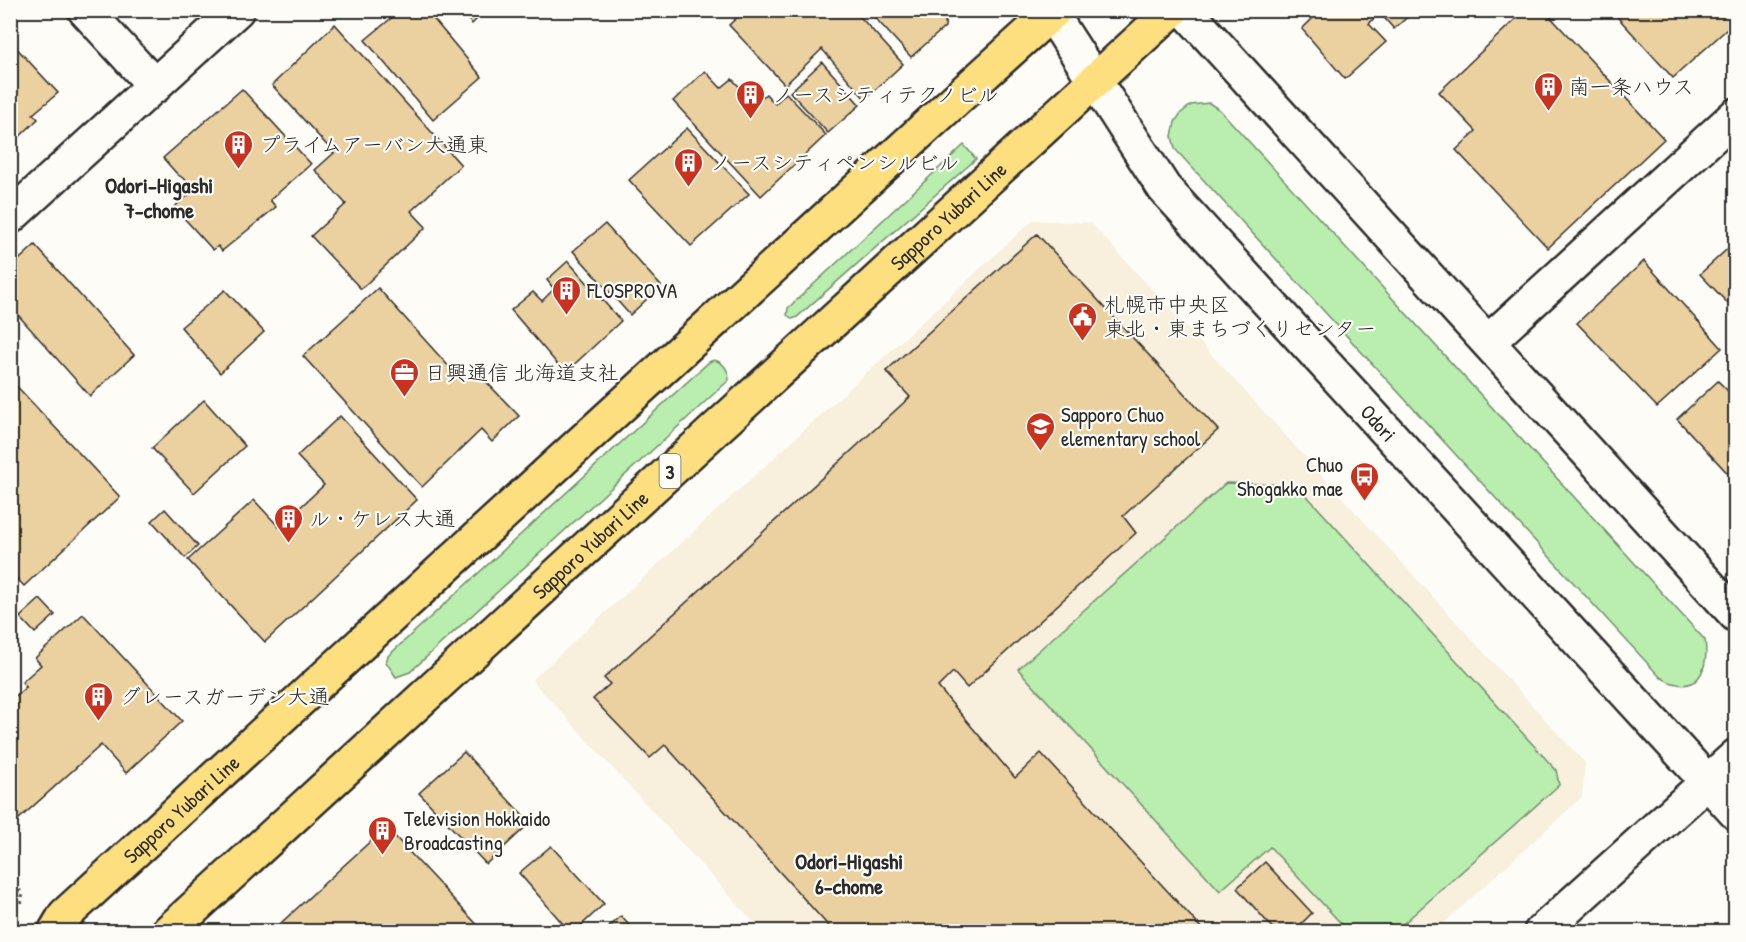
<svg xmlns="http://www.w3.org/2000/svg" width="1746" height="942" font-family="'Patrick Hand','Klee One',sans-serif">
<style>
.built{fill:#f8efdd}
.green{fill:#b9eeaf;stroke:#728c6d;stroke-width:1.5}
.building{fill:#ebd0a0;stroke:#2b2b2b;stroke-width:1.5}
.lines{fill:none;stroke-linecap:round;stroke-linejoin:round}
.minor-casing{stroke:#2b2b2b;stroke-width:38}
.major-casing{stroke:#2b2b2b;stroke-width:38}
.path{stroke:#2b2b2b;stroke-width:4;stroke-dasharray:1.5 4.5;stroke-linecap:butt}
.minor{stroke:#fdfcf7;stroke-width:33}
.major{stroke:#fddf80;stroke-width:33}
.labels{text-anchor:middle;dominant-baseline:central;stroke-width:4.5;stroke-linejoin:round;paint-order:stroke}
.shield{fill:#fdfcf7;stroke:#6a6a68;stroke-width:1.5}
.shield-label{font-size:20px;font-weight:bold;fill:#2b2b2b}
.poi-label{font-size:21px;fill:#2b2b2b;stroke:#fdfcf7;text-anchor:start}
.street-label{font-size:21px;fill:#2b2b2b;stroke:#fdfcf7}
.neighbourhood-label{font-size:22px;font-weight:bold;fill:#2b2b2b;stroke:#fdfcf7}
</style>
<rect width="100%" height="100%" fill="#fdfcf7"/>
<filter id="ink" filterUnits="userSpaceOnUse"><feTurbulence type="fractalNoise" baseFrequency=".0167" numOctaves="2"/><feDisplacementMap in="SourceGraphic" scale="12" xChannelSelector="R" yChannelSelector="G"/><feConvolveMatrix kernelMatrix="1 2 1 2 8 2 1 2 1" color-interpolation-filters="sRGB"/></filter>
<g filter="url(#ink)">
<path class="built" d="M 1033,220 L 1091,223 L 1585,763 L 1582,797 L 1435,931 L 762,931 L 532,680 Z"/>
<g class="green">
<path d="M 1209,103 L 1220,110 L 1705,640 C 1708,662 1703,692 1673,683 C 1669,682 1664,679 1660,677 L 1175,149 L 1172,136 L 1175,122 L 1181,113 L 1191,105 Z"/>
<path d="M 964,145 L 976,159 L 797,317 L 793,319 L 787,315 L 788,308 Z"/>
<path d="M 714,360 C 723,362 729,370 729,380 L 410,672 L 396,677 L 386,662 L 388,656 L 709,362 Z"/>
<path d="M 1226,483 L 1297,485 L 1556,770 L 1559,785 L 1395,931 L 1348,931 L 1270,847 L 1220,891 L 1018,669 Z"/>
</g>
<g class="building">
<path d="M 401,10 L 426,10 L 482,77 L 433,120 L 365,40 Z"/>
<path d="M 460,10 L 486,10 L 472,24 Z"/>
<path d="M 745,10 L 854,10 L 903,64 L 865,99 L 822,49 L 785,85 L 729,25 Z"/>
<path d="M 868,10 L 946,10 L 945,27 L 911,57 Z"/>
<path d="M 1321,10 L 1412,10 L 1413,12 L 1394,29 L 1379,12 L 1369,24 L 1386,42 L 1345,79 L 1302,29 Z"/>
<path d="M 1525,10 L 1544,10 L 1664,139 L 1548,248 L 1456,150 L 1476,131 L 1439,92 Z"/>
<path d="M 1611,10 L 1736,10 L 1736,21 L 1673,78 Z"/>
<path d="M 335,24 L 461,165 L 411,211 L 426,227 L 361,289 L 311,236 L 346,204 L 315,170 L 334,153 L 272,85 Z"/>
<path d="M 10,42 L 11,42 L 58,93 L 33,114 L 38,119 L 13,143 L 10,140 Z"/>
<path d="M 822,62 L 860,105 L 828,133 L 790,92 Z"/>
<path d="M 705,71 L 721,88 L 732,79 L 755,103 L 766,94 L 775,104 L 786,93 L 826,135 L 761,196 L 673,101 Z"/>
<path d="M 242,89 L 311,164 L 270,200 L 276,207 L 222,251 L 218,246 L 213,250 L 174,207 L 197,188 L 177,174 L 163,158 Z"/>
<path d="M 687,128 L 749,194 L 691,246 L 629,180 Z"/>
<path d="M 605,224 L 661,286 L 630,315 L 573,251 Z"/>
<path d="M 1037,234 L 1218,430 L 1123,516 L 1136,533 L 967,688 L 953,672 L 938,687 L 1015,778 L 1041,753 L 1205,932 L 856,932 L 851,927 L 844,932 L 834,932 L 665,745 L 650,758 L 593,699 L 610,684 L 604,678 L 910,397 L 886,371 Z"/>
<path d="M 1736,241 L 1736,312 L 1700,274 Z"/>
<path d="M 35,245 L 134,355 L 90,396 L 10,306 L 10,268 Z"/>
<path d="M 568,261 L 621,321 L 565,373 L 511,310 L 533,292 L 542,301 L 554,289 L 547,280 Z"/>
<path d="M 1644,261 L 1722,348 L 1657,407 L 1577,323 Z"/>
<path d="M 378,288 L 461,380 L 474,369 L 519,416 L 492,442 L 481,430 L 422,487 L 303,356 Z"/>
<path d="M 225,290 L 264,332 L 220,373 L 181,327 Z"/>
<path d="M 10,379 L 120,497 L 24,586 L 10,571 Z"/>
<path d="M 1718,381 L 1733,396 L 1736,393 L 1736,482 L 1677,419 Z"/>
<path d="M 204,400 L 245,446 L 194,493 L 152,448 Z"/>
<path d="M 340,416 L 417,500 L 265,642 L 188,560 L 254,500 L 279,527 L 324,485 L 297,456 Z"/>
<path d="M 165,509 L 198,546 L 185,558 L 152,521 Z"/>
<path d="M 40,599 L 55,615 L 35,633 L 20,617 Z"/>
<path d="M 83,614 L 182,721 L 126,773 L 101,745 L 10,827 L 10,726 L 17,720 L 10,713 L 10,701 L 26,687 L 22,682 L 41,665 L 35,658 Z"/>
<path d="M 464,752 L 530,823 L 486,864 L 419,793 Z"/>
<path d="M 386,827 L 484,932 L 271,932 Z"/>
<path d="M 551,846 L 604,904 L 574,932 L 570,932 L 519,873 Z"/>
<path d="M 1265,862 L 1312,913 L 1293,932 L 1276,932 L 1237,888 Z"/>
<path d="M 621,916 L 635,932 L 604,932 Z"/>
</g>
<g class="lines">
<defs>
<g id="minor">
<path d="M 85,10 L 155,86"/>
<path id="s1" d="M 1049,10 L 1164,188 L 1736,813"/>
<path d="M 1185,10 L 1736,615"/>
<path d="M 10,217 L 237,10"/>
<path d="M 1488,342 L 1736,115"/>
<path d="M 1541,932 L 1736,756"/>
</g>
<g id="major">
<path id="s2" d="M 55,932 L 65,915 L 952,103 L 1055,10"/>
<path id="s3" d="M 168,932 L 1172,10"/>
</g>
</defs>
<use href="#minor" class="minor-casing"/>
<use href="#major" class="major-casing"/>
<path class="path" d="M 10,883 L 16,886 L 22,894 L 21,903 L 14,908 L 10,908"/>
<use href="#minor" class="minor"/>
<use href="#major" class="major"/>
</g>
</g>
<defs>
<symbol id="building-pin" viewBox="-11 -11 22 30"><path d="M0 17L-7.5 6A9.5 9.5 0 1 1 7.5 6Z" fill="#c8321e" stroke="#fdfcf7"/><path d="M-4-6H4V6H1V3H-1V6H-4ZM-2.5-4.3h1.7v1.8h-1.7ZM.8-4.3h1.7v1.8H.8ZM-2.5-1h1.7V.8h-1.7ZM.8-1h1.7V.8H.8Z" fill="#fff"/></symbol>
<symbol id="civic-pin" viewBox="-11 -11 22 30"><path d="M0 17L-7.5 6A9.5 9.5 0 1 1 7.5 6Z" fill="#c8321e" stroke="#fdfcf7"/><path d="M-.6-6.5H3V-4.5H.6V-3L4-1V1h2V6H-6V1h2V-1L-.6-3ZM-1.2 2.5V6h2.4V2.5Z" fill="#fff"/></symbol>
<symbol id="office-pin" viewBox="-11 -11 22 30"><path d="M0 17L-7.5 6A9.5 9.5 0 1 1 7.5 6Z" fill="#c8321e" stroke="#fdfcf7"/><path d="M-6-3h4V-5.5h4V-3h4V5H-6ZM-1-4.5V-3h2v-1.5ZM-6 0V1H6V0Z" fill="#fff"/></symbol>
<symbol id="school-pin" viewBox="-11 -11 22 30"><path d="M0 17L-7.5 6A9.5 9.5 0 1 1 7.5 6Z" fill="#c8321e" stroke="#fdfcf7"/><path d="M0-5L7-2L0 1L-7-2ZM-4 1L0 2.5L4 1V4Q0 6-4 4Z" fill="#fff"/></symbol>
<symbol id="bus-pin" viewBox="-11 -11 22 30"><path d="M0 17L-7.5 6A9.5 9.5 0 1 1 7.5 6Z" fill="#c8321e" stroke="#fdfcf7"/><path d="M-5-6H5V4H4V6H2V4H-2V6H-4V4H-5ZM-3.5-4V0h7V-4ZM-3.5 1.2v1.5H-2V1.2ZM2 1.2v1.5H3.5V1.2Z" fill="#fff"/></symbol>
</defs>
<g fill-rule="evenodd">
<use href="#building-pin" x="1532" y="70" width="33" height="45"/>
<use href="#building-pin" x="734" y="78" width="33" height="45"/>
<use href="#building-pin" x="222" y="128" width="33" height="45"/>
<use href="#building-pin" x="672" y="146" width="33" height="45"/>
<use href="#building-pin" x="550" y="274" width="33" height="45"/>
<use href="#civic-pin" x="1066" y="300" width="33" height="45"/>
<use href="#office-pin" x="388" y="356" width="33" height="45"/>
<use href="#school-pin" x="1024" y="410" width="33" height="45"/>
<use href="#bus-pin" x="1348" y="460" width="33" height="45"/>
<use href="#building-pin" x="272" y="502" width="33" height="45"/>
<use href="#building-pin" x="82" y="680" width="33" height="45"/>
<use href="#building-pin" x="366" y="814" width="33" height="45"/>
</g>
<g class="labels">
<rect class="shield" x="659.5" y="454" width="21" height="34" rx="4.5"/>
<g class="shield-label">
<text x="670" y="471">3</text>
</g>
<g class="poi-label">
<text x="1569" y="86">南一条ハウス</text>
<text x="772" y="94">ノースシティテクノビル</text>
<text x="260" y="144">プライムアーバン大通東</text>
<text x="710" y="162">ノースシティペンシルビル</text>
<text x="587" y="290">FLOSPROVA</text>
<text x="1104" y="304">札幌市中央区<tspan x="1104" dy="24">東北・東まちづくりセンター</tspan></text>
<text x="425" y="372">日興通信 北海道支社</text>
<text x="1061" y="414">Sapporo Chuo<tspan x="1061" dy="24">elementary school</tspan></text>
<text x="1343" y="464" text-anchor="end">Chuo<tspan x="1343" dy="24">Shogakko mae</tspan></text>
<text x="309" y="518">ル・ケレス大通</text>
<text x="120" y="696">グレースガーデン大通</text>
<text x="404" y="818">Television Hokkaido<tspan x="404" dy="24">Broadcasting</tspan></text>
</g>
<g class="street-label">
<text stroke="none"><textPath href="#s3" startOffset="1059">Sapporo Yubari Line</textPath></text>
<text stroke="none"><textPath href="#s1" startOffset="530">Odori</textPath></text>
<text stroke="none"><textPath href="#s3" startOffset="573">Sapporo Yubari Line</textPath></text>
<text stroke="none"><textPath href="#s2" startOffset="177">Sapporo Yubari Line</textPath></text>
</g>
<g class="neighbourhood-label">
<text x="159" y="185">Odori-Higashi<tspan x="159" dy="25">7-chome</tspan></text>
<text x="849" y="861">Odori-Higashi<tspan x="849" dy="25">6-chome</tspan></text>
</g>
</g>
<rect width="1746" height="942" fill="none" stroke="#fdfcf7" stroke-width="36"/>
<rect x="18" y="18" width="1710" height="906" fill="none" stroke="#2b2b2b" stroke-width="2" filter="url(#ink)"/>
</svg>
